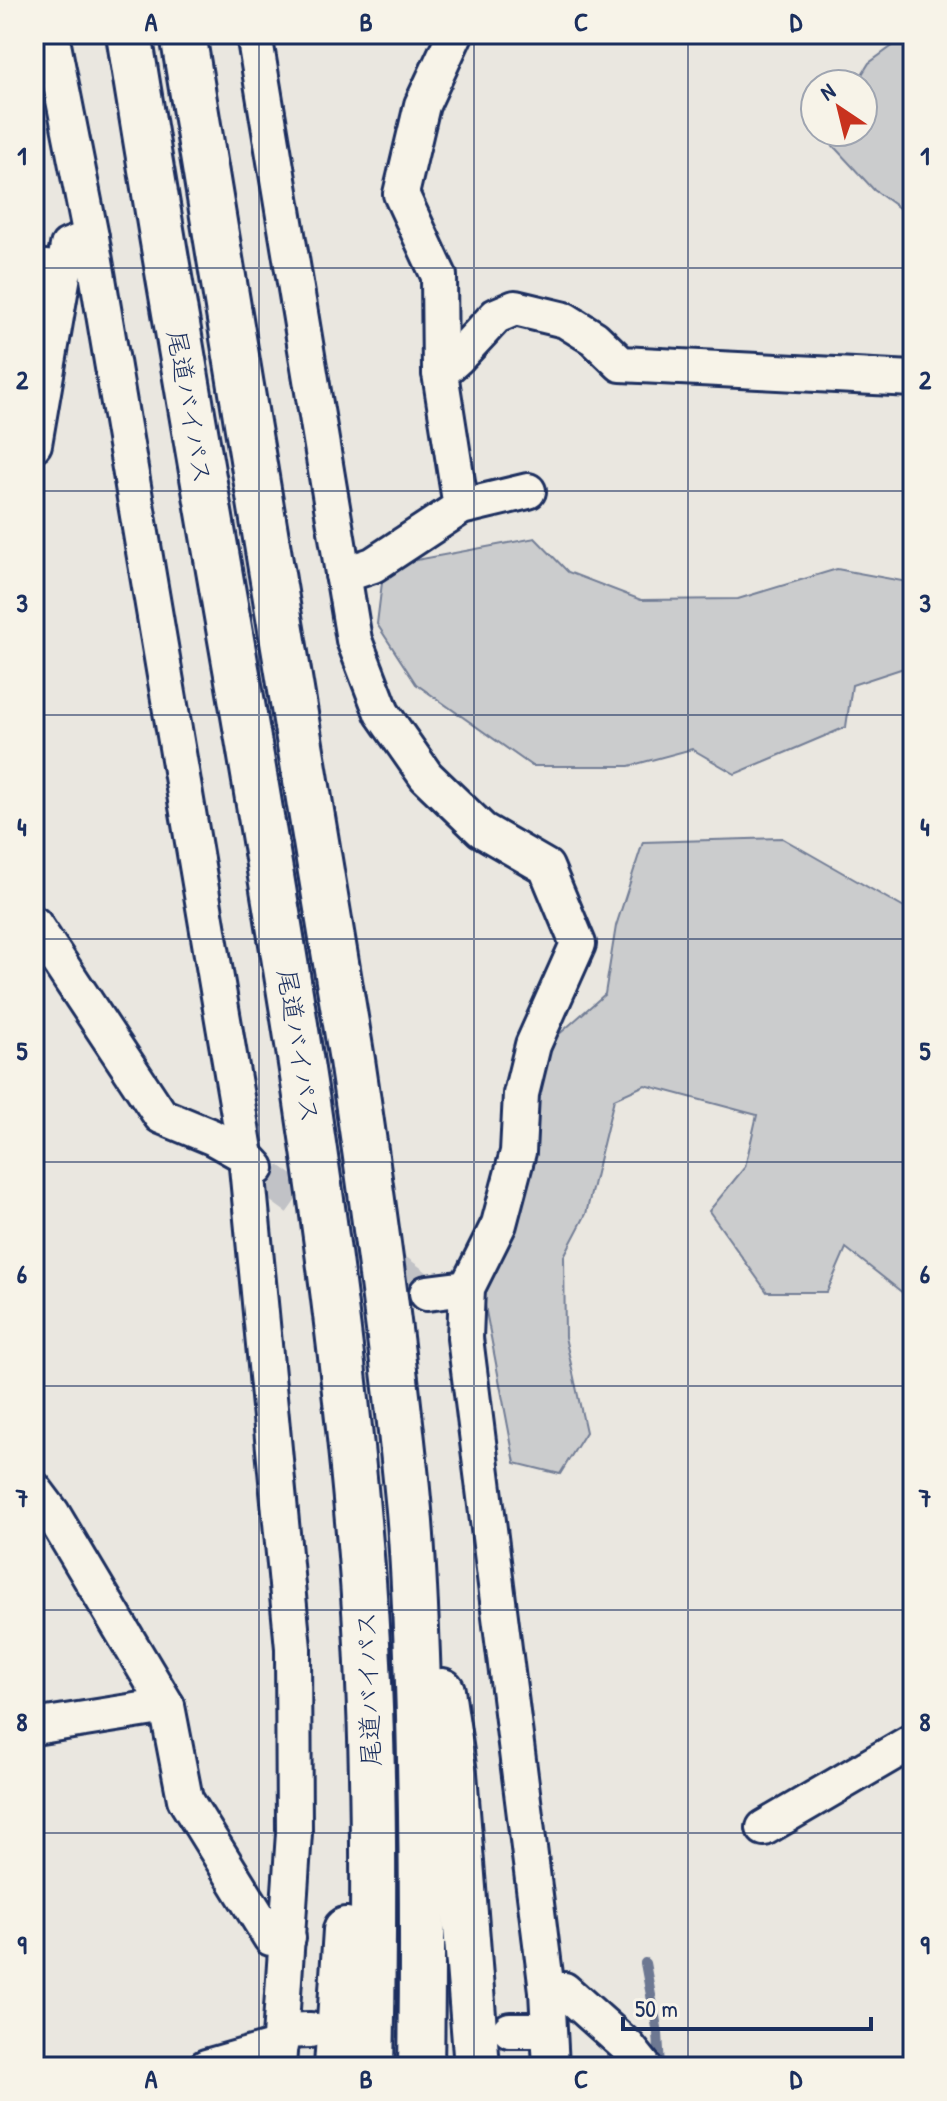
<svg xmlns="http://www.w3.org/2000/svg" width="947" height="2101" font-family="'Patrick Hand','Klee One',sans-serif">
<style>
.green{fill:#cbcccd;stroke:#737e96;stroke-width:2}
.lines{fill:none;stroke-linecap:round;stroke-linejoin:round}
.stream{stroke:#6d7892;stroke-width:10}
.minor-tunnel{stroke:#c1c2c6;stroke-width:34;stroke-dasharray:34 17;stroke-linecap:butt}
.minor-casing{stroke:#1b2f5e;stroke-width:40}
.highway-casing{stroke:#1b2f5e;stroke-width:50}
.minor{stroke:#f7f3e8;stroke-width:34}
.highway{stroke:#f7f3e8;stroke-width:44}
.grid{fill:none;stroke:#1b2f5e;stroke-width:2;stroke-opacity:0.55}
.labels{text-anchor:middle;dominant-baseline:central;stroke-width:6;stroke-linejoin:round;paint-order:stroke}
.street-label{font-size:26px;fill:#1b2f5e;stroke:#f7f3e8}
.neatline{fill:none;stroke:#1b2f5e;stroke-width:3}
.grid-label{font-size:26px;text-anchor:middle;font-weight:bold;fill:#1b2f5e}
</style>
<rect width="100%" height="100%" fill="#eae7e0"/>
<filter id="ink" filterUnits="userSpaceOnUse"><feTurbulence type="fractalNoise" baseFrequency=".0125" numOctaves="2"/><feDisplacementMap in="SourceGraphic" scale="16" xChannelSelector="R" yChannelSelector="G"/><feConvolveMatrix kernelMatrix="1 2 1 2 8 2 1 2 1" color-interpolation-filters="sRGB"/></filter>
<g filter="url(#ink)">
<g class="green">
<path d="M 909,34 L 913,34 L 913,218 L 874,190 L 824,136 L 827,132 L 863,132 L 863,84 L 856,84 L 869,63 Z"/>
<path d="M 535,538 L 568,572 L 641,600 L 738,599 L 837,569 L 913,583 L 913,665 L 852,685 L 846,727 L 735,774 L 692,749 L 629,766 L 532,766 L 416,684 L 377,624 L 384,566 Z"/>
<path d="M 782,838 L 913,913 L 913,1301 L 846,1248 L 827,1292 L 767,1292 L 709,1211 L 745,1167 L 757,1115 L 645,1085 L 614,1099 L 586,1214 L 564,1256 L 565,1337 L 586,1432 L 560,1474 L 515,1463 L 481,1285 L 536,1152 L 531,1103 L 549,1043 L 605,994 L 616,926 L 643,842 Z"/>
</g>
<g class="lines">
<path class="stream" d="M 645,1963 L 658,2033 L 660,2067"/>
<g class="minor-tunnel">
<path d="M 269,1179 L 427,1293"/>
<path d="M 350,2030 L 497,2030"/>
</g>
<defs>
<g id="minor">
<path d="M 51,34 L 91,237 L 246,1156 L 293,1648 L 294,1833 L 278,2067"/>
<path d="M 254,34 L 354,640 L 382,713 L 426,776 L 482,830 L 546,867 L 578,944 L 533,1045 L 521,1094 L 518,1152 L 499,1224 L 467,1288 L 465,1338 L 547,1991 L 551,2067"/>
<path d="M 455,34 L 422,105 L 401,194 L 439,276 L 440,373 L 461,507"/>
<path d="M 34,267 L 64,270"/>
<path d="M 440,373 L 458,357 L 496,316 L 515,308 L 565,320 L 594,338 L 621,364 L 913,379"/>
<path d="M 34,444 L 68,246 L 91,237"/>
<path d="M 343,575 L 373,565 L 461,507 L 528,491"/>
<path d="M 34,924 L 161,1116 L 212,1137 L 246,1156 L 257,1168"/>
<path d="M 427,1293 L 467,1288"/>
<path d="M 34,1489 L 52,1513 L 167,1706 L 185,1799 L 271,1938 L 288,1938"/>
<path d="M 34,1727 L 167,1706"/>
<path d="M 764,1828 L 913,1741"/>
<path d="M 547,1991 L 564,1990 L 628,2047 L 644,2067"/>
<path d="M 510,2030 L 548,2030"/>
<path d="M 281,2031 L 310,2030"/>
<path d="M 206,2067 L 280,2046"/>
</g>
<g id="highway">
<path d="M 129,34 C 163,248 200,461 237,674 C 285,956 333,1237 358,1521 C 375,1702 375,1885 371,2067"/>
<path d="M 183,34 L 352,1060 C 374,1209 395,1360 409,1510 C 415,1579 417,1647 419,1716 C 422,1833 423,1950 421,2067"/>
<path d="M 442,1691 L 454,1773 L 477,2067"/>
<path d="M 337,2067 L 346,1930"/>
</g>
</defs>
<use href="#minor" class="minor-casing"/>
<use href="#highway" class="highway-casing"/>
<use href="#minor" class="minor"/>
<use href="#highway" class="highway"/>
</g>
</g>
<path class="grid" d="M 259,34 L 259,2067M 474,34 L 474,2067M 688,34 L 688,2067M 34,268 L 913,268M 34,491 L 913,491M 34,715 L 913,715M 34,939 L 913,939M 34,1162 L 913,1162M 34,1386 L 913,1386M 34,1610 L 913,1610M 34,1833 L 913,1833"/>
<g class="labels">
<g class="street-label">
<text transform="translate(190 407) rotate(80)">尾道バイパス</text>
<text transform="translate(299 1046) rotate(81)">尾道バイパス</text>
<text transform="translate(368 1689) rotate(-92)">尾道バイパス</text>
</g>
</g>
<rect width="947" height="2101" fill="none" stroke="#f7f3e8" stroke-width="88"/>
<g transform="translate(839 108) rotate(325)"><circle r="38" fill="#f7f3e8" stroke="#9fa5b1" stroke-width="2"/>
<path d="M0-6L14 30L0 20L-14 30Z" fill="#c8321e"/>
<text y="-12" font-size="22" font-weight="bold" text-anchor="middle" fill="#1b2f5e">N</text>
</g>
<path d="M623 2017v12h248v-12" fill="none" stroke="#1b2f5e" stroke-width="4"/>
<text x="635" y="2017" font-size="24" fill="#1b2f5e" stroke="#f7f3e8" stroke-width="6" paint-order="stroke">50 m</text>
<rect x="44" y="44" width="859" height="2013" class="neatline"/>
<g class="grid-label">
<text x="151" y="31">A</text>
<text x="366" y="31">B</text>
<text x="581" y="31">C</text>
<text x="796" y="31">D</text>
<text x="22" y="165">1</text>
<text x="925" y="165">1</text>
<text x="22" y="389">2</text>
<text x="925" y="389">2</text>
<text x="22" y="612">3</text>
<text x="925" y="612">3</text>
<text x="22" y="836">4</text>
<text x="925" y="836">4</text>
<text x="22" y="1060">5</text>
<text x="925" y="1060">5</text>
<text x="22" y="1283">6</text>
<text x="925" y="1283">6</text>
<text x="22" y="1507">7</text>
<text x="925" y="1507">7</text>
<text x="22" y="1731">8</text>
<text x="925" y="1731">8</text>
<text x="22" y="1954">9</text>
<text x="925" y="1954">9</text>
<text x="151" y="2088">A</text>
<text x="366" y="2088">B</text>
<text x="581" y="2088">C</text>
<text x="796" y="2088">D</text>
</g>
</svg>
